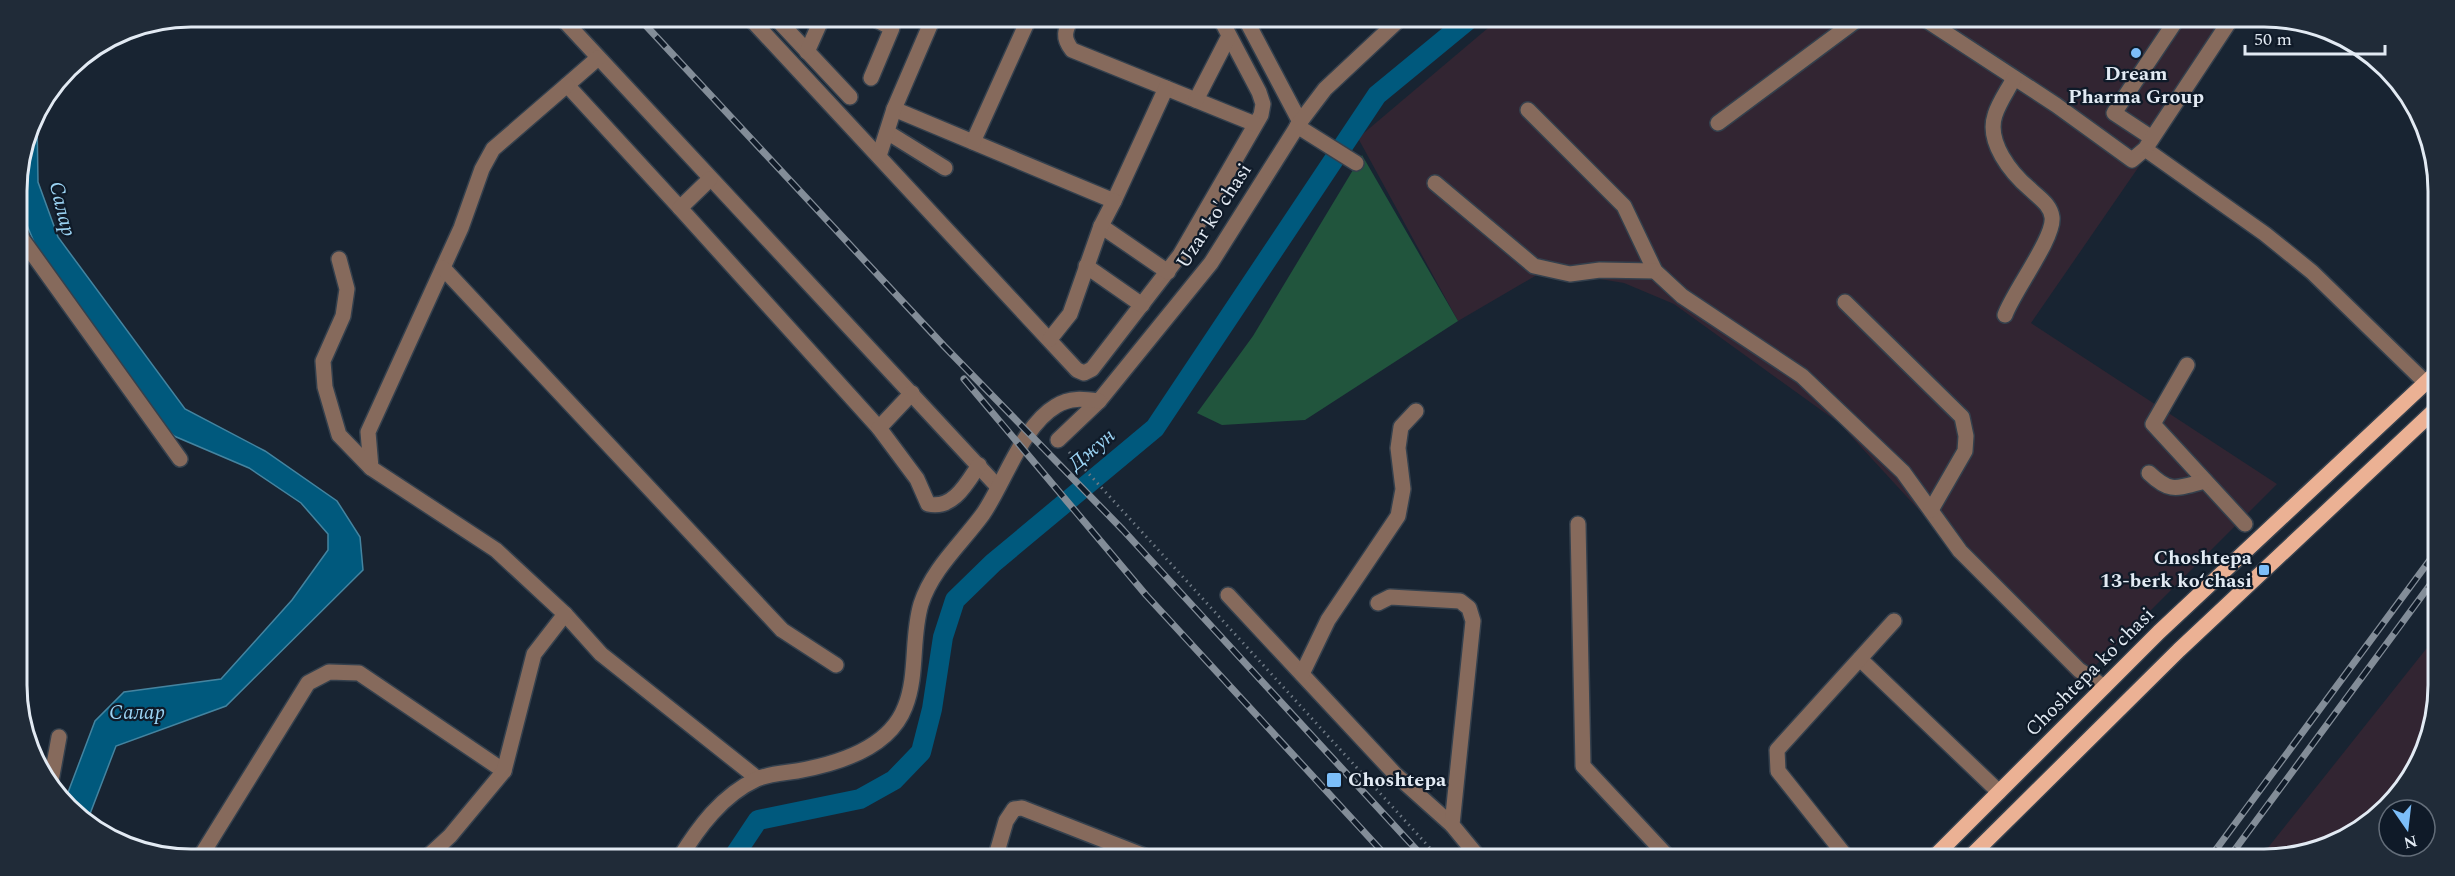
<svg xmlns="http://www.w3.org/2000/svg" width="2455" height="876" font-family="Spectral,serif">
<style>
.industrial{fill:#322532}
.green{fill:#21553d}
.water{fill:#00597d;stroke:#4484a0;stroke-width:1.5}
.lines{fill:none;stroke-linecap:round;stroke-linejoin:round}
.canal{stroke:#00597d;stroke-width:20}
.minor-casing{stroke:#34404d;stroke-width:18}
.major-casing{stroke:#34404d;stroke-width:18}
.path{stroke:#6e7984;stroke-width:3;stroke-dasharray:1.5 4.5;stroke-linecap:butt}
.minor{stroke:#866a5c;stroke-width:15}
.major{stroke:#ebb194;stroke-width:15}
.rail-casing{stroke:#838d98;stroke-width:7}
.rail{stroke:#0f1a28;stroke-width:4.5;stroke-dasharray:14;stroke-linecap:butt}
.poi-dot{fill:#7cbef9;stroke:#0f1a28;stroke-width:2}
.labels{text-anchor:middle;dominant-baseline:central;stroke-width:4.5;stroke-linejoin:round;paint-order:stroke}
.poi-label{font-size:20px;font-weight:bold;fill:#e2eaf3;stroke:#0f1a28}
.street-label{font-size:20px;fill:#e2eaf3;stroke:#0f1a28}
.water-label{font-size:21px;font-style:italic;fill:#9bd3f3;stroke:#0f1a28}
.rim{fill:none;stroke:#e2eaf3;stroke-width:3}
</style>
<rect width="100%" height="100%" fill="#182432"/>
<g class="industrial">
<path d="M 1501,17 L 2242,17 L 2031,323 L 2277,484 L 2078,683 L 1839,423 L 1674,304 L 1624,283 L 1570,274 L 1554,265 L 1458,321 L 1358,138 Z"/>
<path d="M 2438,634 L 2438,685 L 2429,740 L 2403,791 L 2370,824 L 2275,859 L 2259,859 Z"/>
</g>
<path class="green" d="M 1362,155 L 1458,321 L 1305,420 L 1222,425 L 1197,413 L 1253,336 Z"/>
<path class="water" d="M 48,96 L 37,119 L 38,182 L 58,237 L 185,409 L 265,451 L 337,501 L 360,537 L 363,570 L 226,706 L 116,746 L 88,819 L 64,803 L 95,721 L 124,692 L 221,679 L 292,600 L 328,550 L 328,534 L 301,503 L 249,468 L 174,436 L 141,403 L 36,247 L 17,201 L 17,180 L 34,114 Z"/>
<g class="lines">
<path class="canal" d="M 732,859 L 758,820 L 860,799 L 894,780 L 921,752 L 932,709 L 943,637 L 955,600 L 993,563 L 1155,428 L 1377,95 L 1473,16"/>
<defs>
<g id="minor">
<path d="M 560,16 L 998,487"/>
<path d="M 748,16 L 1077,370 L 1084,373 L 1092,369 L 1180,255 L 1261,115 L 1263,104 L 1259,92 L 1219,16"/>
<path d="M 774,16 L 850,97"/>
<path d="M 869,16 L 892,28 L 871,78"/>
<path d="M 1072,16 C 1065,31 1062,37 1072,50 L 1255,124"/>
<path d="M 1244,16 L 1300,122"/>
<path d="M 1920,16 L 2056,105 L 2132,160 L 2145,149 L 2265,234 L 2312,272 L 2426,383"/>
<path d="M 807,52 L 823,16"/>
<path d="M 598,58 L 567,85 L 680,208"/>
<path d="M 567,85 L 493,149 L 482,169 L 461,228 L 368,432 L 371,468 L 496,550 L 565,614 L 601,654 L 757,778"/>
<path d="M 1196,100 L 1229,36"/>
<path d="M 894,109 L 1114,201 L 1166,88"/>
<path d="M 1528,110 L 1624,206 L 1655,271 L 1682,296 L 1802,376 L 1903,472 L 1960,551 L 2079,670 L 2104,687"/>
<path d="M 1718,123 L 1862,16"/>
<path d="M 1297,126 L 1356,163"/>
<path d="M 887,132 L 945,168"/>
<path d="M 2152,138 L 2114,113 L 2179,16"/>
<path d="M 973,142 L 1030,16"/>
<path d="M 2147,146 L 2233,16"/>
<path d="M 879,156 L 894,109 L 934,16"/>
<path d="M 710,179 L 680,208 L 879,428"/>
<path d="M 1435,183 L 1534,266 L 1570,274 L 1600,270 L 1655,271"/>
<path d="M 1101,226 L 1168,272"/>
<path d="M 17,232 L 180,459"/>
<path d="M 339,259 L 347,289 L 343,316 L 323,361 L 325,387 L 339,435 L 371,468"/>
<path d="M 1086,266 L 1142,305"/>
<path d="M 443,268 L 782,630 L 836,665"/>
<path d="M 1845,302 L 1962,417 L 1966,436 L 1965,451 L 1931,510"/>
<path d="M 2005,315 C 2013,292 2055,237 2052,217 C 2050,204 2039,198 2030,189 C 2011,173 1986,142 1995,115 C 1999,102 2008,90 2014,78"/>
<path d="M 1050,339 L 1070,314 L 1101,226 L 1114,201"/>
<path d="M 2187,365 L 2153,424 L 2245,524"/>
<path d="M 912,393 L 879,428 L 917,479 L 928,504 C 953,510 967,483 979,465"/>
<path d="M 1058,440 L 1099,401 L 1211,263 L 1300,122 L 1325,89 L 1403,16"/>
<path d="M 2149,473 C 2171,494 2177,488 2205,481"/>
<path d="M 1578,524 L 1583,766 L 1670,859"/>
<path d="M 1228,595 L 1395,774 L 1452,825"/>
<path d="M 1378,603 L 1390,597 L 1460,601 L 1469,608 L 1473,621 L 1452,825 L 1480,859"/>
<path d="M 1860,659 L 1999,792"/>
<path d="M 1302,674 L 1328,620 L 1398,516 L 1403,489 L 1398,448 L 1401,427 L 1416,411"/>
<path d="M 51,781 L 59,737"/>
<path d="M 199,859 L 308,683 L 329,672 L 359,673 L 504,771"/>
<path d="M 425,859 L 450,836 L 504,771 L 534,654 L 565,614"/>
<path d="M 679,859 C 698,828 722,795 757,779 C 768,774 784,773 797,771 C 837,764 889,749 905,707 C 918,675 911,637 921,604 C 932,569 962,543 983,514 C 1005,482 1022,426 1056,406 C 1070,397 1084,399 1099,401"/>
<path d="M 995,859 L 1006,821 L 1014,809 L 1022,808 L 1152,859"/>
<path d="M 1848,859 L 1778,771 L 1777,750 L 1894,621"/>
</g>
<g id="major">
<path d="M 1932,859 L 2159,632 L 2438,371"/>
<path d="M 1968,859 L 2179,650 L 2438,407"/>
</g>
</defs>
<use href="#minor" class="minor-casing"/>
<use href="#major" class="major-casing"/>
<path class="path" d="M 1069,452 L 1440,859"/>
<use href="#minor" class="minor"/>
<use href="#major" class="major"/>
<defs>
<g id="rail">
<path d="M 637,16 L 944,346 L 1123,530 L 1425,859"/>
<path d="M 964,379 L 1146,595 L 1389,859"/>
<path d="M 2209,859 L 2438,549"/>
<path d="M 2228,859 L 2438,574"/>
</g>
</defs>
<use href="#rail" class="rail-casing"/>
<use href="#rail" class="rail"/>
</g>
<g class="poi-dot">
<circle cx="2136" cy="53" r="6"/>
<rect x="2258" y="564" width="12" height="12" rx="3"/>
<rect x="1326" y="772" width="16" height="16" rx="3"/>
</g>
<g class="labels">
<g class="poi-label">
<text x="2136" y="74">Dream<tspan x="2136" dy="23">Pharma Group</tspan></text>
<text x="2252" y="558" text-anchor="end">Choshtepa<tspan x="2252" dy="23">13-berk koʻchasi</tspan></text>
<text x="1348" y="780" text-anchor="start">Choshtepa</text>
</g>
<g class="street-label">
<text transform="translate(1214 216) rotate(-57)">Uzar ko'chasi</text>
<text transform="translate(2090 672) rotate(-45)">Choshtepa ko'chasi</text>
</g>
<g class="water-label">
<text transform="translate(62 209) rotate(76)">Салар</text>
<text transform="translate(1092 450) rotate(-40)">Джун</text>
<text x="137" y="713">Салар</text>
</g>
</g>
<path d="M0 0H2455V876H0ZM191 27H2264A164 164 0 0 1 2428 191V685A164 164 0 0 1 2264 849H191A164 164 0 0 1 27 685V191A164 164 0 0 1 191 27Z" fill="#202b38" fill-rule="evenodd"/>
<path class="rim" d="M191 27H2264A164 164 0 0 1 2428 191V685A164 164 0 0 1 2264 849H191A164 164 0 0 1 27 685V191A164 164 0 0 1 191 27Z"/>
<g transform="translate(2407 828) rotate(166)"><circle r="28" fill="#0f1a28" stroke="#636d79" stroke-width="1.5"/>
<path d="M0-4.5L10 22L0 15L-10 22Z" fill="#7cbef9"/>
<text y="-9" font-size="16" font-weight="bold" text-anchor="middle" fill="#e2eaf3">N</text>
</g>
<path d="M2245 45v9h140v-9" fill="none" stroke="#e2eaf3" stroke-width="3"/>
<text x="2254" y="45" font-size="18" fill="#e2eaf3" stroke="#0f1a28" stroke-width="4.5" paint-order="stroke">50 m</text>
</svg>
